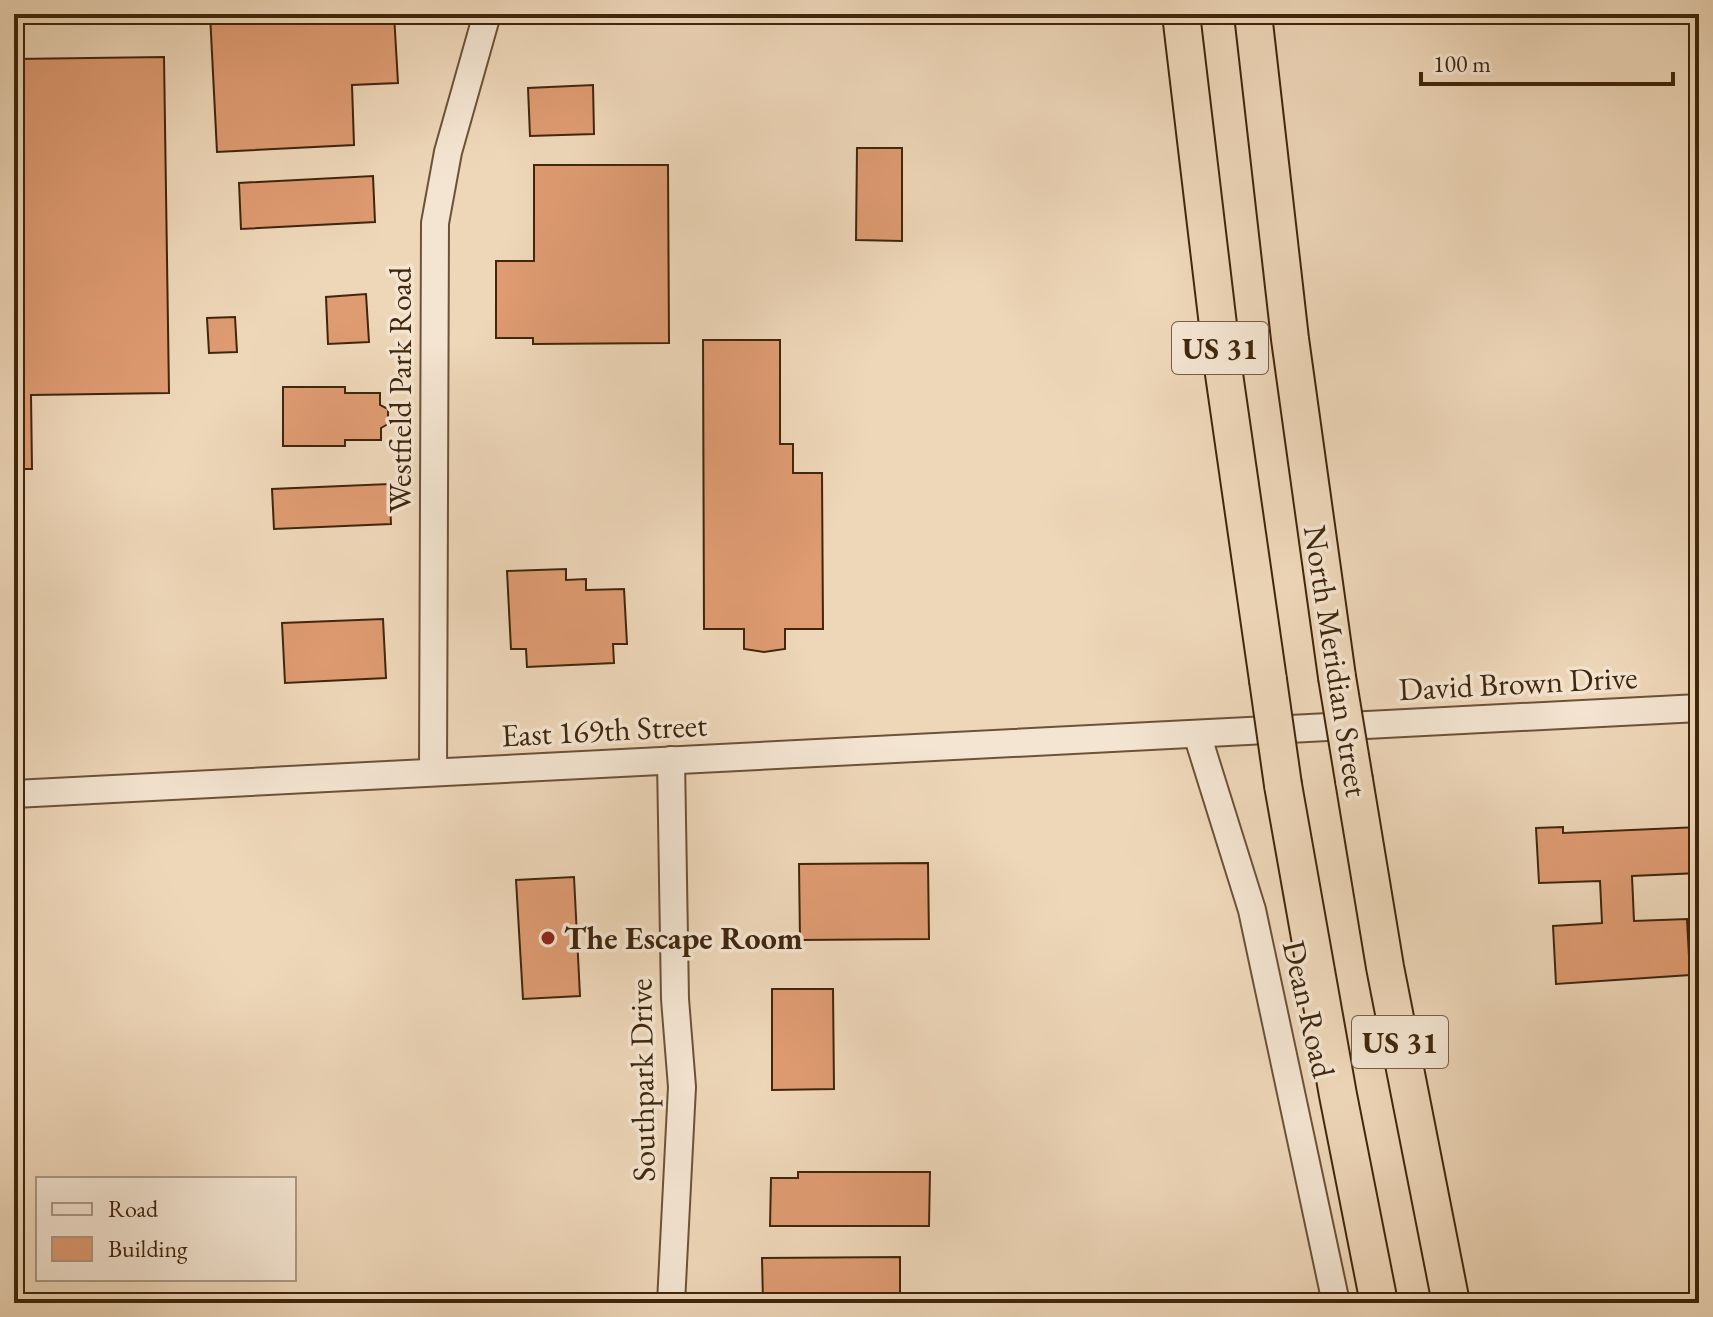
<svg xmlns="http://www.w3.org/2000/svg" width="1713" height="1317" font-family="'EB Garamond',serif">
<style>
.building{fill:#df9b72;stroke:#40260c;stroke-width:2}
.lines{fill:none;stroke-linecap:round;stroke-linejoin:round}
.minor-casing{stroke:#6c5237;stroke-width:30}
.highway-casing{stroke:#40260c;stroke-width:40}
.minor{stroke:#f4e5d2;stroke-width:26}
.highway{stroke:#eed7b9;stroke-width:36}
.highway-bridge-casing{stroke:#40260c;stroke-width:40;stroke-linecap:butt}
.highway-bridge{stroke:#eed7b9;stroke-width:36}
.poi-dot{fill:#8f2418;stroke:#f4e5d2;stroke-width:3}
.labels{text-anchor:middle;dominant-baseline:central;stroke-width:7;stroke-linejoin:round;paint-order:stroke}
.shield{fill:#f4e5d2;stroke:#765f47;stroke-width:2}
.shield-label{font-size:30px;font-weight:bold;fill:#40260c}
.street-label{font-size:32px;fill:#40260c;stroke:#f4e5d2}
.poi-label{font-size:32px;font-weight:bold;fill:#40260c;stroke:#f4e5d2;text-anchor:start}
</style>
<rect width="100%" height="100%" fill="#eed7b9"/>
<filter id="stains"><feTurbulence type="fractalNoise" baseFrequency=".0025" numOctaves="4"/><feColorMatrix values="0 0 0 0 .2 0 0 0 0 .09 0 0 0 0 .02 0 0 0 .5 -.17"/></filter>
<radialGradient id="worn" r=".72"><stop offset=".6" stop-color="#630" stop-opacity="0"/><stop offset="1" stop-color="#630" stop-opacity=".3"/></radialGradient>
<g class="building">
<path d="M 210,14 L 394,14 L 398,83 L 352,85 L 354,145 L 217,152 Z"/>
<path d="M 164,57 L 169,393 L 31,395 L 32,469 L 14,469 L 14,59 Z"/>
<path d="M 593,85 L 594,134 L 530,136 L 528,88 Z"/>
<path d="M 857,148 L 902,148 L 902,241 L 856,240 Z"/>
<path d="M 534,165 L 668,165 L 669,343 L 533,344 L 533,338 L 496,338 L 496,261 L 534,261 Z"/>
<path d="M 373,176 L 375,222 L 241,229 L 239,183 Z"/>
<path d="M 366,294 L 369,342 L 328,344 L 326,297 Z"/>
<path d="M 235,317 L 237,352 L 209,353 L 207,318 Z"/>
<path d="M 703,340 L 780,340 L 780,444 L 793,444 L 793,473 L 822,473 L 823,629 L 785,629 L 785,649 L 764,652 L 744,649 L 744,629 L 704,629 Z"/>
<path d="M 283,387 L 345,387 L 345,393 L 380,393 L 380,405 L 388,409 L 388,424 L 381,428 L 381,440 L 345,440 L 345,446 L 283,446 Z"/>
<path d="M 389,484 L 391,524 L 274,529 L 272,489 Z"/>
<path d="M 566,569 L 566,580 L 586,579 L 586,590 L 624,589 L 627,644 L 613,644 L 614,663 L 527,667 L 526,649 L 511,649 L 507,571 Z"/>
<path d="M 383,619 L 386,678 L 285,683 L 282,623 Z"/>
<path d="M 1563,827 L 1563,833 L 1699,827 L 1699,873 L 1632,876 L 1634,921 L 1687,919 L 1690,975 L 1556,984 L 1553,926 L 1602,923 L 1600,881 L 1539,883 L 1536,828 Z"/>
<path d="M 928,863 L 929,939 L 800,940 L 799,864 Z"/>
<path d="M 574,877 L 580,996 L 523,999 L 516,880 Z"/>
<path d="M 772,989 L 833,989 L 834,1089 L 772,1090 Z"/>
<path d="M 798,1172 L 930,1172 L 929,1226 L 770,1226 L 771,1178 L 798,1178 Z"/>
<path d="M 900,1257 L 900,1303 L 763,1303 L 762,1258 Z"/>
</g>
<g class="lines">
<defs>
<g id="minor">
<path d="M 1197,734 L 1252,910 L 1336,1303"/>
<path d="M 433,772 L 435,223 L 448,152 L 487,14"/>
<path d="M 14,794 L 1699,708"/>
<path d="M 671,1303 L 682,1087 L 675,999 L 671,760"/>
</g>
<g id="highway">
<path d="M 1181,14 L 1223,367 L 1268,680"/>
<path d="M 1253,14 L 1290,339 L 1337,677"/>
<path d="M 1354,780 L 1385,967 L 1451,1303"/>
<path d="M 1283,785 L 1338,1095 L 1379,1303"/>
</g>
</defs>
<use href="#minor" class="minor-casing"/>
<use href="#highway" class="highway-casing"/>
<use href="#minor" class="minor"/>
<use href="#highway" class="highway"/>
<defs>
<g id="highway-bridge">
<path d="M 1337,677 L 1354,780"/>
<path d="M 1268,680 L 1283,785"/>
</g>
</defs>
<use href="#highway-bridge" class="highway-bridge-casing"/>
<use href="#highway-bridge" class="highway-bridge"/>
</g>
<circle class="poi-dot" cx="548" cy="938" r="8"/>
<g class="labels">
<g class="shield">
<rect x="1172" y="322" width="96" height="52" rx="6"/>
<rect x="1352" y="1016" width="96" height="52" rx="6"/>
</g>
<g class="shield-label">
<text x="1220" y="348">US 31</text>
<text x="1400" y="1042">US 31</text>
</g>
<g class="street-label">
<text transform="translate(400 390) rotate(-90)">Westfield Park Road</text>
<text transform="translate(1336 661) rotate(81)">North Meridian Street</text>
<text transform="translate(1518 683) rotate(-3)">David Brown Drive</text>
<text transform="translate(604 730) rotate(-3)">East 169th Street</text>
<text transform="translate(1309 1009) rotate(77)">Dean Road</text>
<text transform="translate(642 1080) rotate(-91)">Southpark Drive</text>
</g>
<g class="poi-label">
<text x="564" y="938">The Escape Room</text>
</g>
</g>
<rect width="1713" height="1317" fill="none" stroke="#eed7b9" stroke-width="48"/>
<rect x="16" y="16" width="1681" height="1285" fill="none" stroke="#40260c" stroke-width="4"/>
<rect x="24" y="24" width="1665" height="1269" fill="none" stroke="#40260c" stroke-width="2"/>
<rect x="36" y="1177" width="260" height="104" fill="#f4e5d2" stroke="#ac9983" stroke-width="2"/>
<rect x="52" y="1203" width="40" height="12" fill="#f4e5d2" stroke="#ac9983" stroke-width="2"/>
<text x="108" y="1217" font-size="24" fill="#40260c">Road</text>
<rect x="52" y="1237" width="40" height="24" fill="#df9b72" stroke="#ac9983" stroke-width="2"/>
<text x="108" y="1257" font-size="24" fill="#40260c">Building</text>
<path d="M1421 72v12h252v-12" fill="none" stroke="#40260c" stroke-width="4"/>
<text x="1433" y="72" font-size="24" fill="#40260c" stroke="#f4e5d2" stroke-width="6" paint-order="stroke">100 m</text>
<rect width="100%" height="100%" filter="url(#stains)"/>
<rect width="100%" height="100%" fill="url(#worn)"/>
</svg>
